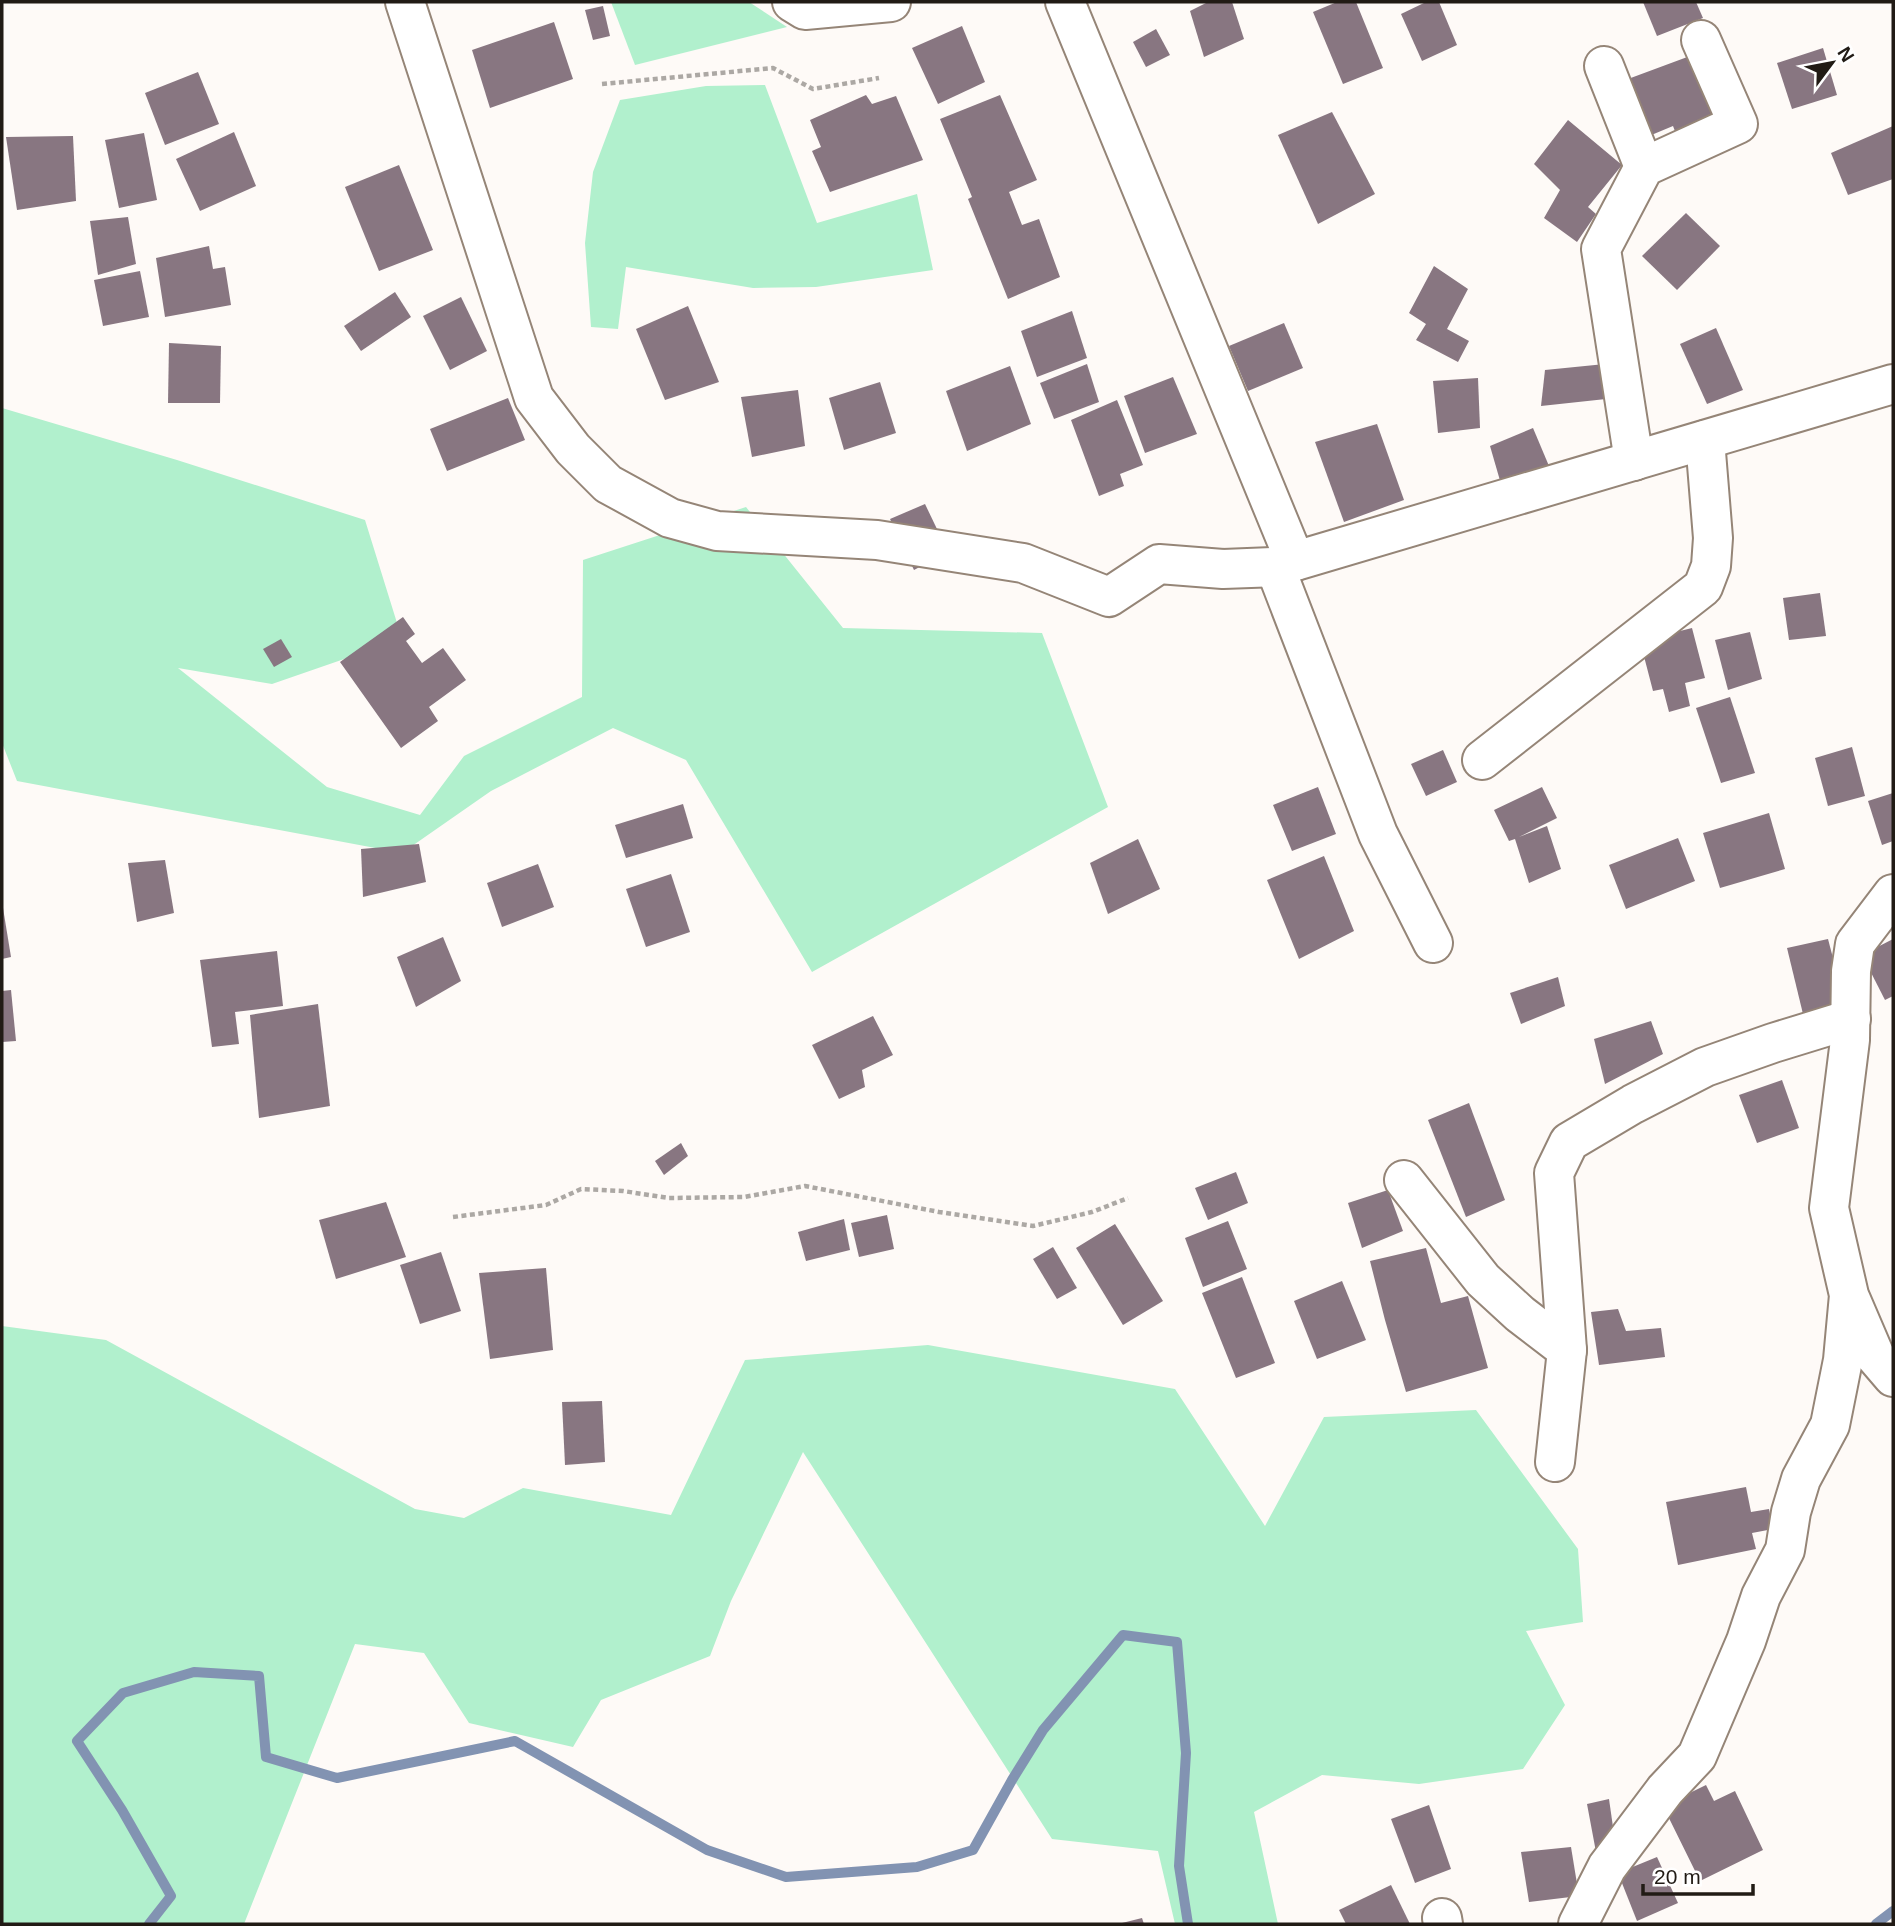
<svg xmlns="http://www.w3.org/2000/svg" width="1895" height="1926" font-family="Helvetica,sans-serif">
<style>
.green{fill:#b1f0cd}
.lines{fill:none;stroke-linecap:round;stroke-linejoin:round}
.stream{stroke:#8293b2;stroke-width:10}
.building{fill:#887681}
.minor-casing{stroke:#958577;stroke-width:42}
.path{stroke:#aca8a4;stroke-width:4.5;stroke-dasharray:5 3.5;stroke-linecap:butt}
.minor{stroke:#fff;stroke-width:38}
</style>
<rect width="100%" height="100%" fill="#fefaf7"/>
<g class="green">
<path d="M 611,2 L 749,2 L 787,27 L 635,65 Z"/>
<path d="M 765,85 L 817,223 L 917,194 L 933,270 L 816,287 L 753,288 L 626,267 L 618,329 L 591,327 L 585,243 L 593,172 L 620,100 L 706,86 Z"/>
<path d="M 2,408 L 177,460 L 365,520 L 402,639 L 272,684 L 178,668 L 327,787 L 420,815 L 464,756 L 582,697 L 583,560 L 746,507 L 843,628 L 1042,633 L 1108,807 L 812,972 L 686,760 L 613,728 L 491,791 L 402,853 L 17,781 L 2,743 Z"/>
<path d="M 2,1326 L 106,1340 L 415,1509 L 464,1518 L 523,1488 L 671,1515 L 745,1360 L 928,1345 L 1175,1389 L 1265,1526 L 1324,1417 L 1476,1410 L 1578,1549 L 1583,1622 L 1526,1631 L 1565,1705 L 1523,1769 L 1419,1784 L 1322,1775 L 1254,1812 L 1278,1924 L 1175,1924 L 1158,1851 L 1052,1839 L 803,1452 L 731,1601 L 710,1656 L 601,1700 L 573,1747 L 469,1723 L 424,1653 L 355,1644 L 244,1924 L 2,1924 Z"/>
</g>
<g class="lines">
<g class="stream">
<path d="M 149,1924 L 171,1896 L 122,1810 L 77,1741 L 123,1693 L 194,1672 L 259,1676 L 266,1757 L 337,1778 L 515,1741 L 707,1850 L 786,1877 L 917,1867 L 973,1850 L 1012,1780 L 1043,1730 L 1123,1635 L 1177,1642 L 1186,1753 L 1179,1866 L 1188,1924"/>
<path d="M 1876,1924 L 1893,1911"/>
</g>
</g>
<g class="building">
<path d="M 1208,2 L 1232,2 L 1244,39 L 1204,57 L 1190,11 Z"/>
<path d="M 1337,2 L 1356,2 L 1383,68 L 1343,84 L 1313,12 Z"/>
<path d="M 1426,2 L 1439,2 L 1457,45 L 1422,61 L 1401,14 Z"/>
<path d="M 1643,2 L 1696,2 L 1703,18 L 1657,36 Z"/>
<path d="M 603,6 L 610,36 L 593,40 L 585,10 Z"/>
<path d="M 554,22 L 573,79 L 490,108 L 472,50 Z"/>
<path d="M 962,26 L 985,82 L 938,104 L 912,48 Z"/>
<path d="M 1156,29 L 1170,55 L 1146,67 L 1133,42 Z"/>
<path d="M 1823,48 L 1837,95 L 1792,109 L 1777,63 Z"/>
<path d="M 1690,56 L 1716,125 L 1678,139 L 1673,126 L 1649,136 L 1628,79 Z"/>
<path d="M 198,72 L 219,124 L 165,145 L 145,93 Z"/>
<path d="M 866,95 L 872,104 L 896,96 L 923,160 L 830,192 L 812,151 L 821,147 L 810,120 Z"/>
<path d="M 1000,95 L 1037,180 L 1009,192 L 1022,225 L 1039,219 L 1060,277 L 1008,299 L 968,199 L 972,197 L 940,119 Z"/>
<path d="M 1332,112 L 1375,194 L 1318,224 L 1278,135 Z"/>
<path d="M 1568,120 L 1622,165 L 1588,207 L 1596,214 L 1577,242 L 1544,218 L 1560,190 L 1534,164 Z"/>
<path d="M 1893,126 L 1893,179 L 1848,195 L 1831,153 Z"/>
<path d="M 234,132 L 256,186 L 200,211 L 176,159 Z"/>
<path d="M 144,133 L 157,200 L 119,208 L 105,140 Z"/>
<path d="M 73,136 L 76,201 L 17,210 L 6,137 Z"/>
<path d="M 399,165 L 433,250 L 379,271 L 345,187 Z"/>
<path d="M 1686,213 L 1720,246 L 1677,290 L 1642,256 Z"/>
<path d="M 128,217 L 136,264 L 98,275 L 90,221 Z"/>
<path d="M 209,246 L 213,269 L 225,267 L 231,305 L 165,317 L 156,258 Z"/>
<path d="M 1434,266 L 1468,289 L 1447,329 L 1469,341 L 1458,362 L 1416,340 L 1426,324 L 1409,313 Z"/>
<path d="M 140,271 L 149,317 L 103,326 L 94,280 Z"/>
<path d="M 395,292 L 411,317 L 361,351 L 344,326 Z"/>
<path d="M 461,297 L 487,351 L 450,370 L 423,316 Z"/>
<path d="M 688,306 L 719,382 L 665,400 L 636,329 Z"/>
<path d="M 1072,311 L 1087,358 L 1037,377 L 1021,331 Z"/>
<path d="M 1284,323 L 1303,368 L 1248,391 L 1229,346 Z"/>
<path d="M 1716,328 L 1743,390 L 1707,404 L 1680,344 Z"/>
<path d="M 169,343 L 221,346 L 220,403 L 168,403 Z"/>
<path d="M 1087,364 L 1099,402 L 1054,419 L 1040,383 Z"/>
<path d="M 1605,364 L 1606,399 L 1541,406 L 1545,370 Z"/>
<path d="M 1010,366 L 1031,424 L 967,451 L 946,391 Z"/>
<path d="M 1173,377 L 1197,434 L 1145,453 L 1124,396 Z"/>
<path d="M 1478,378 L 1480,428 L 1438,433 L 1433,381 Z"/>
<path d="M 880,382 L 896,433 L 844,450 L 829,398 Z"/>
<path d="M 798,390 L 805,446 L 752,457 L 741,397 Z"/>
<path d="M 508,398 L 525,440 L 447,471 L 430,429 Z"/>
<path d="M 1117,400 L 1143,465 L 1120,474 L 1124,486 L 1099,496 L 1071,420 Z"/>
<path d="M 1377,424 L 1404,500 L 1344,522 L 1315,442 Z"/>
<path d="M 1533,428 L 1549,466 L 1501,484 L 1490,446 Z"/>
<path d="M 925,504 L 948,552 L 914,570 L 890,519 Z"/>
<path d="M 1820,593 L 1826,636 L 1789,640 L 1783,598 Z"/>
<path d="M 403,617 L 415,634 L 406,641 L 422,663 L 443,648 L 466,680 L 429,707 L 438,721 L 401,748 L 340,662 Z"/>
<path d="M 1692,628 L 1705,678 L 1685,683 L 1690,706 L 1669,712 L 1663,689 L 1653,691 L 1640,641 Z"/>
<path d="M 1750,632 L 1762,679 L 1728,690 L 1715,640 Z"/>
<path d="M 281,639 L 292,657 L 274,667 L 263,649 Z"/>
<path d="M 1730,697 L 1755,773 L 1721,783 L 1696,708 Z"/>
<path d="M 1852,747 L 1865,796 L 1828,806 L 1815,758 Z"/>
<path d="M 1443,750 L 1457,782 L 1426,796 L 1411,764 Z"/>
<path d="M 1318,787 L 1336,834 L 1292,851 L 1273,805 Z"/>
<path d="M 1542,787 L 1557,818 L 1519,837 L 1547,826 L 1561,869 L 1529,883 L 1515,839 L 1509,841 L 1494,810 Z"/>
<path d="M 1893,793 L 1893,841 L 1882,845 L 1868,801 Z"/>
<path d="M 683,804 L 693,838 L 626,858 L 615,825 Z"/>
<path d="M 1769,813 L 1785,869 L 1720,888 L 1703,833 Z"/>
<path d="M 1678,838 L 1695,881 L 1626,909 L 1609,865 Z"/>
<path d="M 1138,839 L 1160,889 L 1108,914 L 1090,863 Z"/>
<path d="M 419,844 L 426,882 L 363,897 L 361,849 Z"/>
<path d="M 1324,856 L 1354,931 L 1299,959 L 1267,880 Z"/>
<path d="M 165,860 L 174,913 L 137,922 L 128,863 Z"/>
<path d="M 538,864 L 554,907 L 502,927 L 487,883 Z"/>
<path d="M 671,874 L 690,932 L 646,947 L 626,889 Z"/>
<path d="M 2,908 L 3,908 L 11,957 L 2,959 Z"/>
<path d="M 443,937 L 461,981 L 416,1007 L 397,957 Z"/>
<path d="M 1828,939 L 1845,1004 L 1803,1014 L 1787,948 Z"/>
<path d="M 1893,939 L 1893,996 L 1885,1000 L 1862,955 Z"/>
<path d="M 277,951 L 283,1006 L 235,1012 L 239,1044 L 212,1047 L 200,960 Z"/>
<path d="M 1558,977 L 1565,1006 L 1521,1024 L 1510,993 Z"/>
<path d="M 11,990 L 16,1041 L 2,1042 L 2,991 Z"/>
<path d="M 318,1004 L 330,1106 L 259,1118 L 250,1015 Z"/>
<path d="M 873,1016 L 893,1055 L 862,1070 L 865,1087 L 839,1099 L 812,1045 Z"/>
<path d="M 1651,1021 L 1663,1054 L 1605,1084 L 1594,1039 Z"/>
<path d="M 1782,1080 L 1799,1128 L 1757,1143 L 1739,1095 Z"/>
<path d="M 1469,1103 L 1505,1200 L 1466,1217 L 1428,1120 Z"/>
<path d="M 681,1143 L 688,1156 L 664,1175 L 655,1161 Z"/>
<path d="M 1236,1172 L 1248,1203 L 1208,1220 L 1195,1188 Z"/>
<path d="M 1388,1190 L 1403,1231 L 1362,1248 L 1348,1203 Z"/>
<path d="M 386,1202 L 406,1257 L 336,1279 L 319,1220 Z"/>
<path d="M 887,1215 L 894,1249 L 859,1257 L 851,1223 Z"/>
<path d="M 844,1219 L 850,1250 L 806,1261 L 798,1232 Z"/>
<path d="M 1228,1221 L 1247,1269 L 1203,1287 L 1185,1238 Z"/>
<path d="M 1115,1224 L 1163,1301 L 1123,1325 L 1076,1248 Z"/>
<path d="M 1053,1247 L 1077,1288 L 1057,1299 L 1033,1259 Z"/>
<path d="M 1426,1248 L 1441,1303 L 1468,1296 L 1488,1368 L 1406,1392 L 1385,1320 L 1370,1261 Z"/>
<path d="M 441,1252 L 461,1311 L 420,1324 L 400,1265 Z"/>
<path d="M 546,1268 L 553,1350 L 490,1359 L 479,1273 Z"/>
<path d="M 1242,1277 L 1275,1363 L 1236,1378 L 1202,1293 Z"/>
<path d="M 1342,1281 L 1366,1340 L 1317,1359 L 1294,1301 Z"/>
<path d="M 1618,1309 L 1626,1331 L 1661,1328 L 1665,1357 L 1599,1365 L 1591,1312 Z"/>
<path d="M 602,1401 L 605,1462 L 565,1465 L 562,1402 Z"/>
<path d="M 1746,1487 L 1751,1512 L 1769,1509 L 1773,1529 L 1752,1533 L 1756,1549 L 1678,1565 L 1666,1502 Z"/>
<path d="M 1706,1785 L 1714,1801 L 1735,1791 L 1763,1850 L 1700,1881 L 1663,1806 Z"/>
<path d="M 1609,1799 L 1616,1848 L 1596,1852 L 1587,1804 Z"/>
<path d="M 1429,1805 L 1451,1869 L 1415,1883 L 1391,1819 Z"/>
<path d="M 1571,1847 L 1579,1896 L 1529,1902 L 1521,1852 Z"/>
<path d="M 1657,1857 L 1678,1903 L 1637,1921 L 1618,1873 Z"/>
<path d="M 1391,1885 L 1410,1924 L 1346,1924 L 1339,1910 Z"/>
<path d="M 1142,1918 L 1144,1924 L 1122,1924 L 1122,1923 Z"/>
</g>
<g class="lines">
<defs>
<g id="minor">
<path d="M 405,2 L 534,398 L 573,449 L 608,484 L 670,518 L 717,531 L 877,540 L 1023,563 L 1109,597 L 1159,564 L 1223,569 L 1275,567 L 1893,384"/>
<path d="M 792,2 L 805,10 L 891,2"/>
<path d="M 1065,2 L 1295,561"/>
<path d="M 1604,66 L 1644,167"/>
<path d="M 1634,461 L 1601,249 L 1644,167 L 1738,124 L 1701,40"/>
<path d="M 1275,567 L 1378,834 L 1433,943"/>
<path d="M 1482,760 L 1703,587 L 1711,566 L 1713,538 L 1705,440"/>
<path d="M 1404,1180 L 1483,1280 L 1520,1314 L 1567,1350"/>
<path d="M 1851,1300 L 1875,1356 L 1893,1377"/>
<path d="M 1555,1462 L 1567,1350 L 1554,1173 L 1569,1142 L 1633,1104 L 1705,1067 L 1773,1043 L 1851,1019"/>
<path d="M 1442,1918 L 1443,1924"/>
<path d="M 1578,1924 L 1607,1867 L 1665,1790 L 1697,1756 L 1746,1641 L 1761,1596 L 1785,1550 L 1791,1512 L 1801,1479 L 1830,1425 L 1843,1360 L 1849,1295 L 1829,1208 L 1850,1040 L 1851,971 L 1855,944 L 1893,894"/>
</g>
</defs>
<use href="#minor" class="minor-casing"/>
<g class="path">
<path d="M 602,84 L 773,68 L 813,89 L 879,78"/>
<path d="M 453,1217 L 546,1205 L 581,1189 L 623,1191 L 669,1198 L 744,1197 L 805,1186 L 939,1212 L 1033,1226 L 1092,1212 L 1128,1198"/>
</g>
<use href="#minor" class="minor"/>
</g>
<rect width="1895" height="1926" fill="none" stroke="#211b15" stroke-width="7"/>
<g transform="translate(1832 63) rotate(58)" stroke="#ffffff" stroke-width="5" paint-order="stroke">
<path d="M0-5L12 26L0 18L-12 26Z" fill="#211b15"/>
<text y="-10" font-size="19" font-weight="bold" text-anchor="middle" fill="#211b15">N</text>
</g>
<path d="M1643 1884v10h110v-10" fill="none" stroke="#211b15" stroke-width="3.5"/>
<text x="1654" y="1884" font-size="21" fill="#211b15" stroke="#ffffff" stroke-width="5" paint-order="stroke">20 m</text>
</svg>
